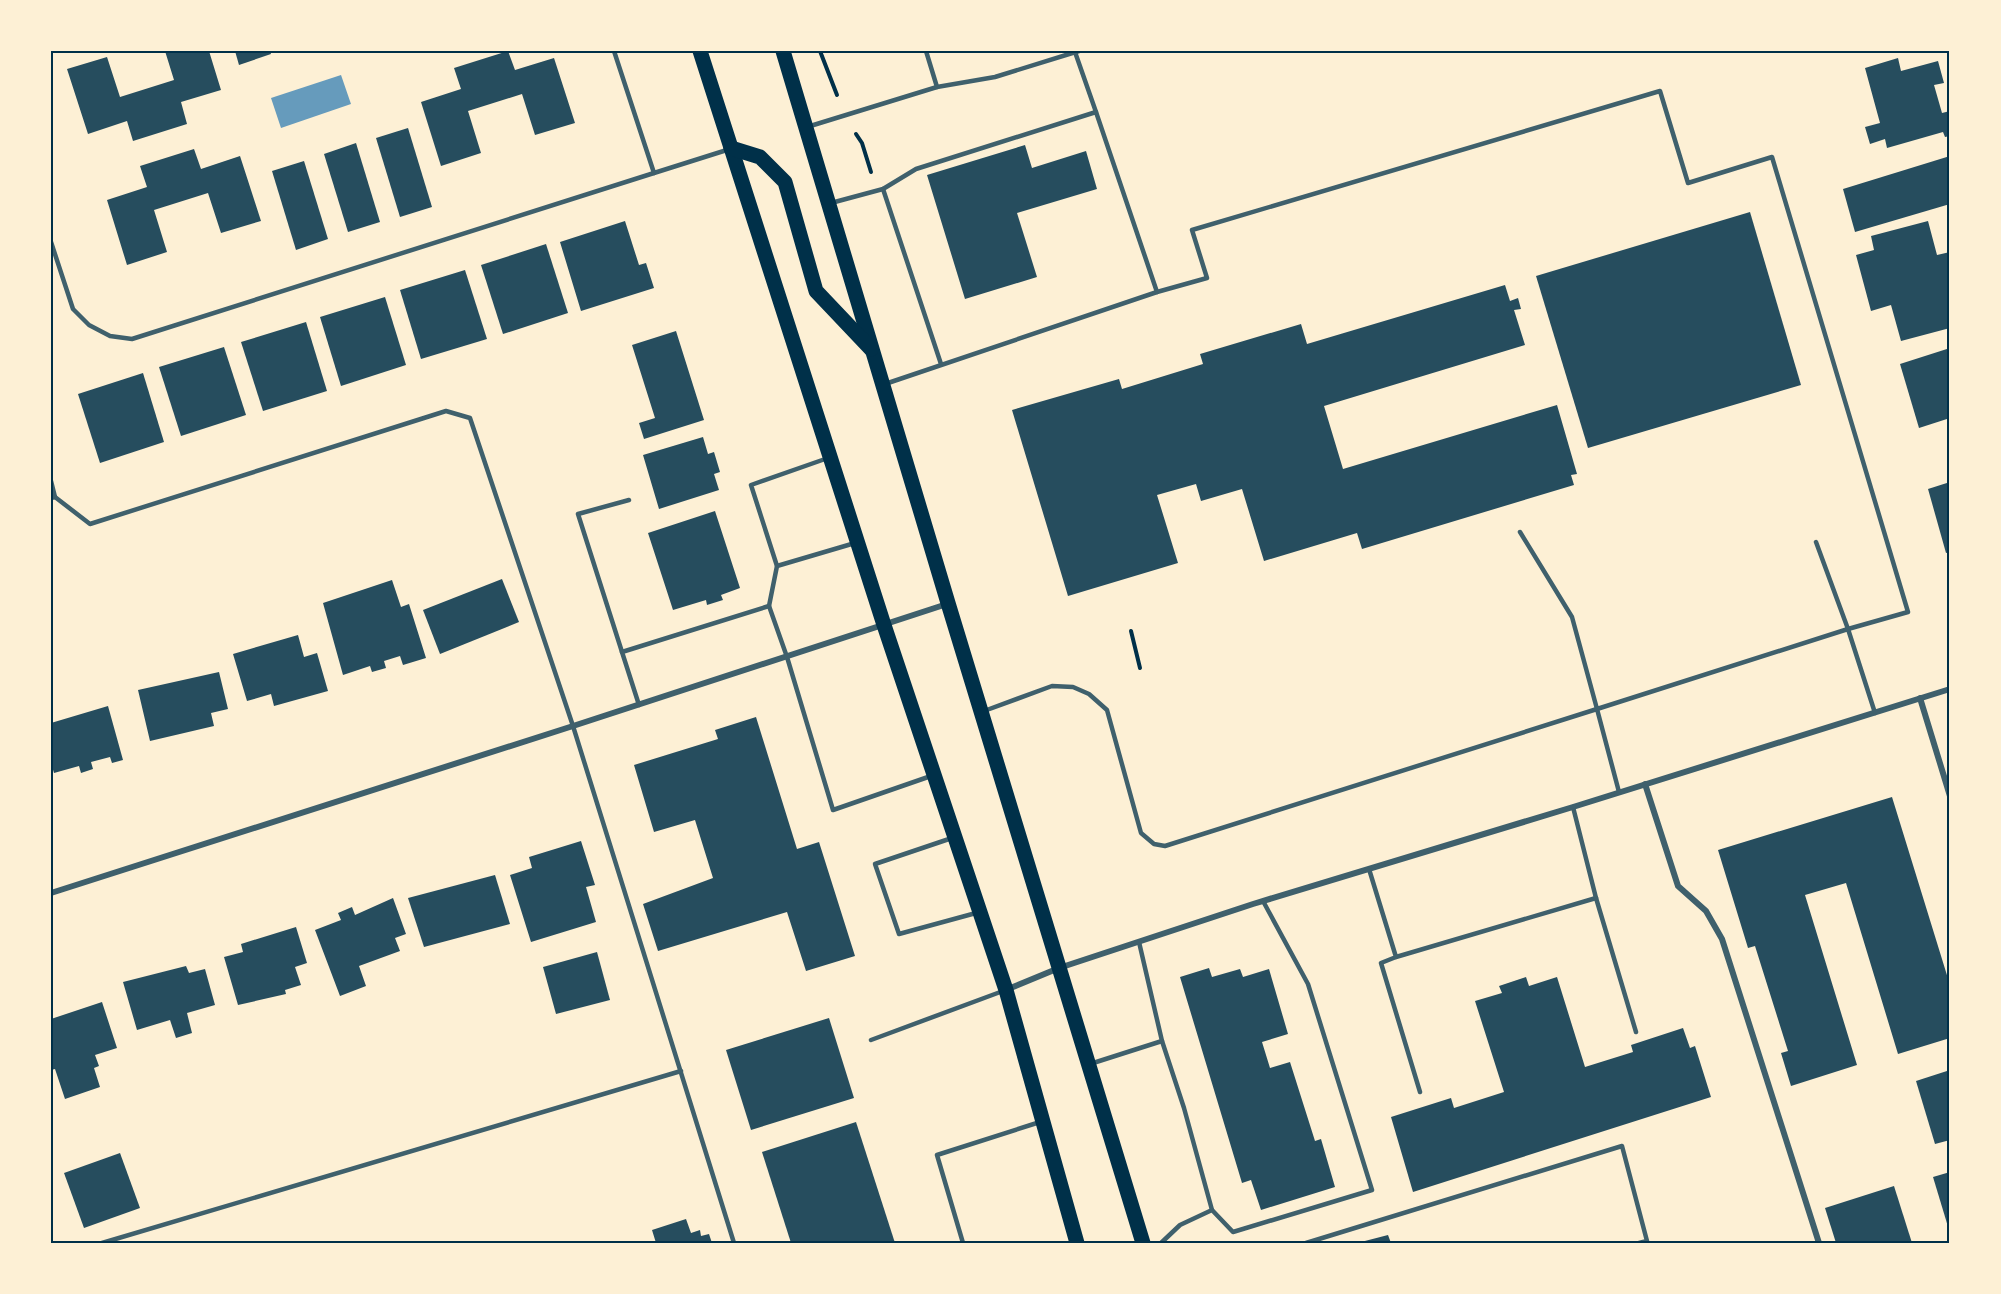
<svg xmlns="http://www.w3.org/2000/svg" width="2001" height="1294" font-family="'Fira Sans',sans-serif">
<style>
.water{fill:#669bbc}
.building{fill:#264d5e}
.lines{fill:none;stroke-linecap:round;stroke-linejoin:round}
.path{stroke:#003049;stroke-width:4}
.service{stroke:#3f606c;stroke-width:4.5}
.minor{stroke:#3f606c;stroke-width:6}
.primary{stroke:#003049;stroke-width:15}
.neatline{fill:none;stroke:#003049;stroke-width:2}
</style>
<rect width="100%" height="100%" fill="#fdf0d5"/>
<path class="water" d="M 341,75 L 351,104 L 281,128 L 271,98 Z"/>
<g class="building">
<path d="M 165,51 L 209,51 L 221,90 L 181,102 L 187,124 L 133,141 L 127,121 L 88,134 L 67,69 L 107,57 L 120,97 L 174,80 Z"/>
<path d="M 235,51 L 270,51 L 271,54 L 239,65 Z"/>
<path d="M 508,51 L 515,70 L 554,58 L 575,123 L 535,135 L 522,94 L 468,111 L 481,153 L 441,166 L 421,102 L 461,89 L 454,68 Z"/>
<path d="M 1898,58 L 1901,71 L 1938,61 L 1944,83 L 1934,85 L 1942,113 L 1950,111 L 1950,136 L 1945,137 L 1943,132 L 1887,148 L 1885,139 L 1870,144 L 1865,127 L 1880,123 L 1865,68 Z"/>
<path d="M 408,128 L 432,207 L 400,217 L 376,138 Z"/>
<path d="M 356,143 L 380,222 L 348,232 L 324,154 Z"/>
<path d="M 1025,145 L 1032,168 L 1086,151 L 1097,189 L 1017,213 L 1037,277 L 965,299 L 927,175 Z"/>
<path d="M 194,149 L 201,169 L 240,156 L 261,221 L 221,233 L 208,193 L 154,210 L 167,252 L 127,265 L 107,200 L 147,187 L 140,166 Z"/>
<path d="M 1950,156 L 1950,204 L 1855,232 L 1843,189 Z"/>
<path d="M 304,161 L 328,239 L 296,250 L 272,171 Z"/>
<path d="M 1750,212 L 1801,385 L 1588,448 L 1536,276 Z"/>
<path d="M 625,221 L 639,265 L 646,263 L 654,288 L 581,311 L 560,242 Z"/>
<path d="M 1928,221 L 1937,255 L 1950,252 L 1950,328 L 1901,341 L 1891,305 L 1871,311 L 1856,255 L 1874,250 L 1871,236 Z"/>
<path d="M 546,244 L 568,313 L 503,334 L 481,265 Z"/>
<path d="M 465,270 L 487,339 L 421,359 L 400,290 Z"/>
<path d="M 1505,285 L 1510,301 L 1518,298 L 1521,309 L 1514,310 L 1525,345 L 1324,406 L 1343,469 L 1557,405 L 1577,474 L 1571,475 L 1574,485 L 1362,549 L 1357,533 L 1264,561 L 1242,489 L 1201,501 L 1196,484 L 1157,495 L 1178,563 L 1068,596 L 1012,410 L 1119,379 L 1122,389 L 1203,364 L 1200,354 L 1301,324 L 1307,344 Z"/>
<path d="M 385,297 L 406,365 L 341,386 L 320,317 Z"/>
<path d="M 306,322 L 327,391 L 263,411 L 241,342 Z"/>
<path d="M 676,331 L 704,420 L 644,439 L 639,423 L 655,418 L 632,345 Z"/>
<path d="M 224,347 L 246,415 L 181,436 L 159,367 Z"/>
<path d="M 1950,348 L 1950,418 L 1919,428 L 1900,364 Z"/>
<path d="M 143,373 L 164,442 L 100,463 L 78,394 Z"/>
<path d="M 703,437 L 708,454 L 714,452 L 720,472 L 714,474 L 719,490 L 659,509 L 643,455 Z"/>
<path d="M 1950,482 L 1950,552 L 1946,553 L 1928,489 Z"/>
<path d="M 715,511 L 740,588 L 721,595 L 723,600 L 707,605 L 706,600 L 673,610 L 648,533 Z"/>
<path d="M 502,579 L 519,622 L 440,654 L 423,610 Z"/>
<path d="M 392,580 L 401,607 L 409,604 L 426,658 L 403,665 L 400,656 L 384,661 L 386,668 L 372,672 L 370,666 L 343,675 L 323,603 Z"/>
<path d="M 298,635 L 304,657 L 317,653 L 328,691 L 274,706 L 271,694 L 247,701 L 233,654 Z"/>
<path d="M 219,672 L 228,709 L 211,713 L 214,726 L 150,741 L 138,690 Z"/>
<path d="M 108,706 L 123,760 L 112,763 L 110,757 L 91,762 L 93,769 L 81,773 L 79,766 L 54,773 L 51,763 L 51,723 Z"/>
<path d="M 756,717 L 797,849 L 819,842 L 855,956 L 806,971 L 787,912 L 658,951 L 643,904 L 713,878 L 695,820 L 654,832 L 634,765 L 718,739 L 715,730 Z"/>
<path d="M 1892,797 L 1950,985 L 1950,1038 L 1898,1054 L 1846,883 L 1805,895 L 1857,1065 L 1791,1086 L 1781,1053 L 1788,1051 L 1755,946 L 1748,948 L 1718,850 Z"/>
<path d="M 581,841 L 595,885 L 586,887 L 596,922 L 531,942 L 510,875 L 532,868 L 529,857 Z"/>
<path d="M 495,875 L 510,924 L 424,947 L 408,898 Z"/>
<path d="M 393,898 L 406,934 L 395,938 L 400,951 L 359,966 L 366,986 L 340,996 L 315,930 L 341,920 L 338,913 L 352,907 L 355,915 Z"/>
<path d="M 296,927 L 307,963 L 295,967 L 301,985 L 285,990 L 286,994 L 238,1005 L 224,957 L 243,952 L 241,944 Z"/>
<path d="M 597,952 L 610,1000 L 556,1014 L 543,967 Z"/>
<path d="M 186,966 L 189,973 L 205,969 L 215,1005 L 187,1013 L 192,1033 L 176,1038 L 170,1020 L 137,1030 L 123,982 Z"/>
<path d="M 1209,968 L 1212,977 L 1240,969 L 1243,977 L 1269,969 L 1288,1034 L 1262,1042 L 1270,1068 L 1290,1062 L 1315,1141 L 1321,1139 L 1335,1187 L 1261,1210 L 1251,1180 L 1242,1183 L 1180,977 Z"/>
<path d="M 1526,977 L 1529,986 L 1557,977 L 1585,1067 L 1633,1052 L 1631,1045 L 1683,1028 L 1690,1048 L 1695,1046 L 1711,1097 L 1413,1192 L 1391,1117 L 1451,1098 L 1454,1108 L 1504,1092 L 1475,1001 L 1502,993 L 1499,986 Z"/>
<path d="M 102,1002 L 117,1048 L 95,1055 L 99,1066 L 94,1068 L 100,1087 L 65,1099 L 55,1069 L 51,1070 L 51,1019 Z"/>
<path d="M 829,1018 L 854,1098 L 751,1130 L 726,1050 Z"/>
<path d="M 1950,1070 L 1950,1140 L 1935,1144 L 1916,1081 Z"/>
<path d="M 856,1122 L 895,1243 L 791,1243 L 762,1152 Z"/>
<path d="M 120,1153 L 140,1208 L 84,1228 L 64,1173 Z"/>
<path d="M 1950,1172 L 1950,1230 L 1949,1230 L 1933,1177 Z"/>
<path d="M 1894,1186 L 1912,1243 L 1836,1243 L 1825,1208 Z"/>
<path d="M 686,1219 L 691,1233 L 700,1230 L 701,1236 L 709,1234 L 712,1243 L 656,1243 L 652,1230 Z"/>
<path d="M 1388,1235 L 1391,1243 L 1361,1243 L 1361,1242 Z"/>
</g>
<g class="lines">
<g class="path">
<path d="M 820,51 L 837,95"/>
<path d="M 856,134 L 862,143 L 871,172"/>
<path d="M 1131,631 L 1140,668"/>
</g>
<g class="service">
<path d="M 614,51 L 654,173 L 730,149"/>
<path d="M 926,51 L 937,87"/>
<path d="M 1075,52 L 1096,112"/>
<path d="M 807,127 L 937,87 L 995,77 L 1079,51"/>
<path d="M 883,189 L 941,364"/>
<path d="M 831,203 L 883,189 L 916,169 L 1096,112 L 1157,292"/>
<path d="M 51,242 L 73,309 L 89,325 L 110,336 L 132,339 L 654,173"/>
<path d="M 885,384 L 1157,292 L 1207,278 L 1192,230 L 1660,91 L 1688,183 L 1772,157 L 1908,612 L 1848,629 L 1816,542"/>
<path d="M 828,458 L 751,485 L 777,566 L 769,606 L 787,657 L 833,810 L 931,776"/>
<path d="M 51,481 L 55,497 L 51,498"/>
<path d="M 55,497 L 90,524 L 446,411 L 470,418 L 573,726 L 734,1243"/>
<path d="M 1520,532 L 1572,617 L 1597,709 L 1848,629 L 1875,713"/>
<path d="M 777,566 L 855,543"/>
<path d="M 622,652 L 578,514 L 629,500"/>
<path d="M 639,705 L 622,652 L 769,606"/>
<path d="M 984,711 L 1052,686 L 1073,687 L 1089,694 L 1107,710 L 1141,833 L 1154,844 L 1165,846 L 1597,709 L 1619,792"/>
<path d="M 1573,807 L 1596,898 L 1636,1032"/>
<path d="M 952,838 L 875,864 L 899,934 L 976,913"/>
<path d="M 1369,869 L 1396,957 L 1381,963 L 1420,1092"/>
<path d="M 1396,957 L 1596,898"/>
<path d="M 871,1040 L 1003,991"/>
<path d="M 1162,1041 L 1184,1108 L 1212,1210"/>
<path d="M 1090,1064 L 1162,1041 L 1139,942"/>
<path d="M 102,1243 L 681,1071"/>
<path d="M 963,1243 L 937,1155 L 1040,1122"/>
<path d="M 1161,1243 L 1180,1225 L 1212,1210 L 1233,1232 L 1372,1190 L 1308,984 L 1263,901"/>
<path d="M 1306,1243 L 1622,1146 L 1647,1241 L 1639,1243"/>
</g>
<g class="minor">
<path d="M 1920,698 L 1950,796"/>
<path d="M 1645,784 L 1678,886 L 1706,911 L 1722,939 L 1819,1243"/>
<path d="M 51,893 L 573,726 L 947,604"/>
<path d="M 1008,989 L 1059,968 L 1253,904 L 1573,807 L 1950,689"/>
</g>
<g class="primary">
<path d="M 700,51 L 884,625 L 1006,990 L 1077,1243"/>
<path d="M 783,51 L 948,603 L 1143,1243"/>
<path d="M 731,148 L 760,157 L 785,182 L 816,291 L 871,349"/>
</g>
</g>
<rect width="2001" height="1294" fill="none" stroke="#fdf0d5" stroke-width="105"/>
<rect x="52" y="52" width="1896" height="1190" class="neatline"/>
</svg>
